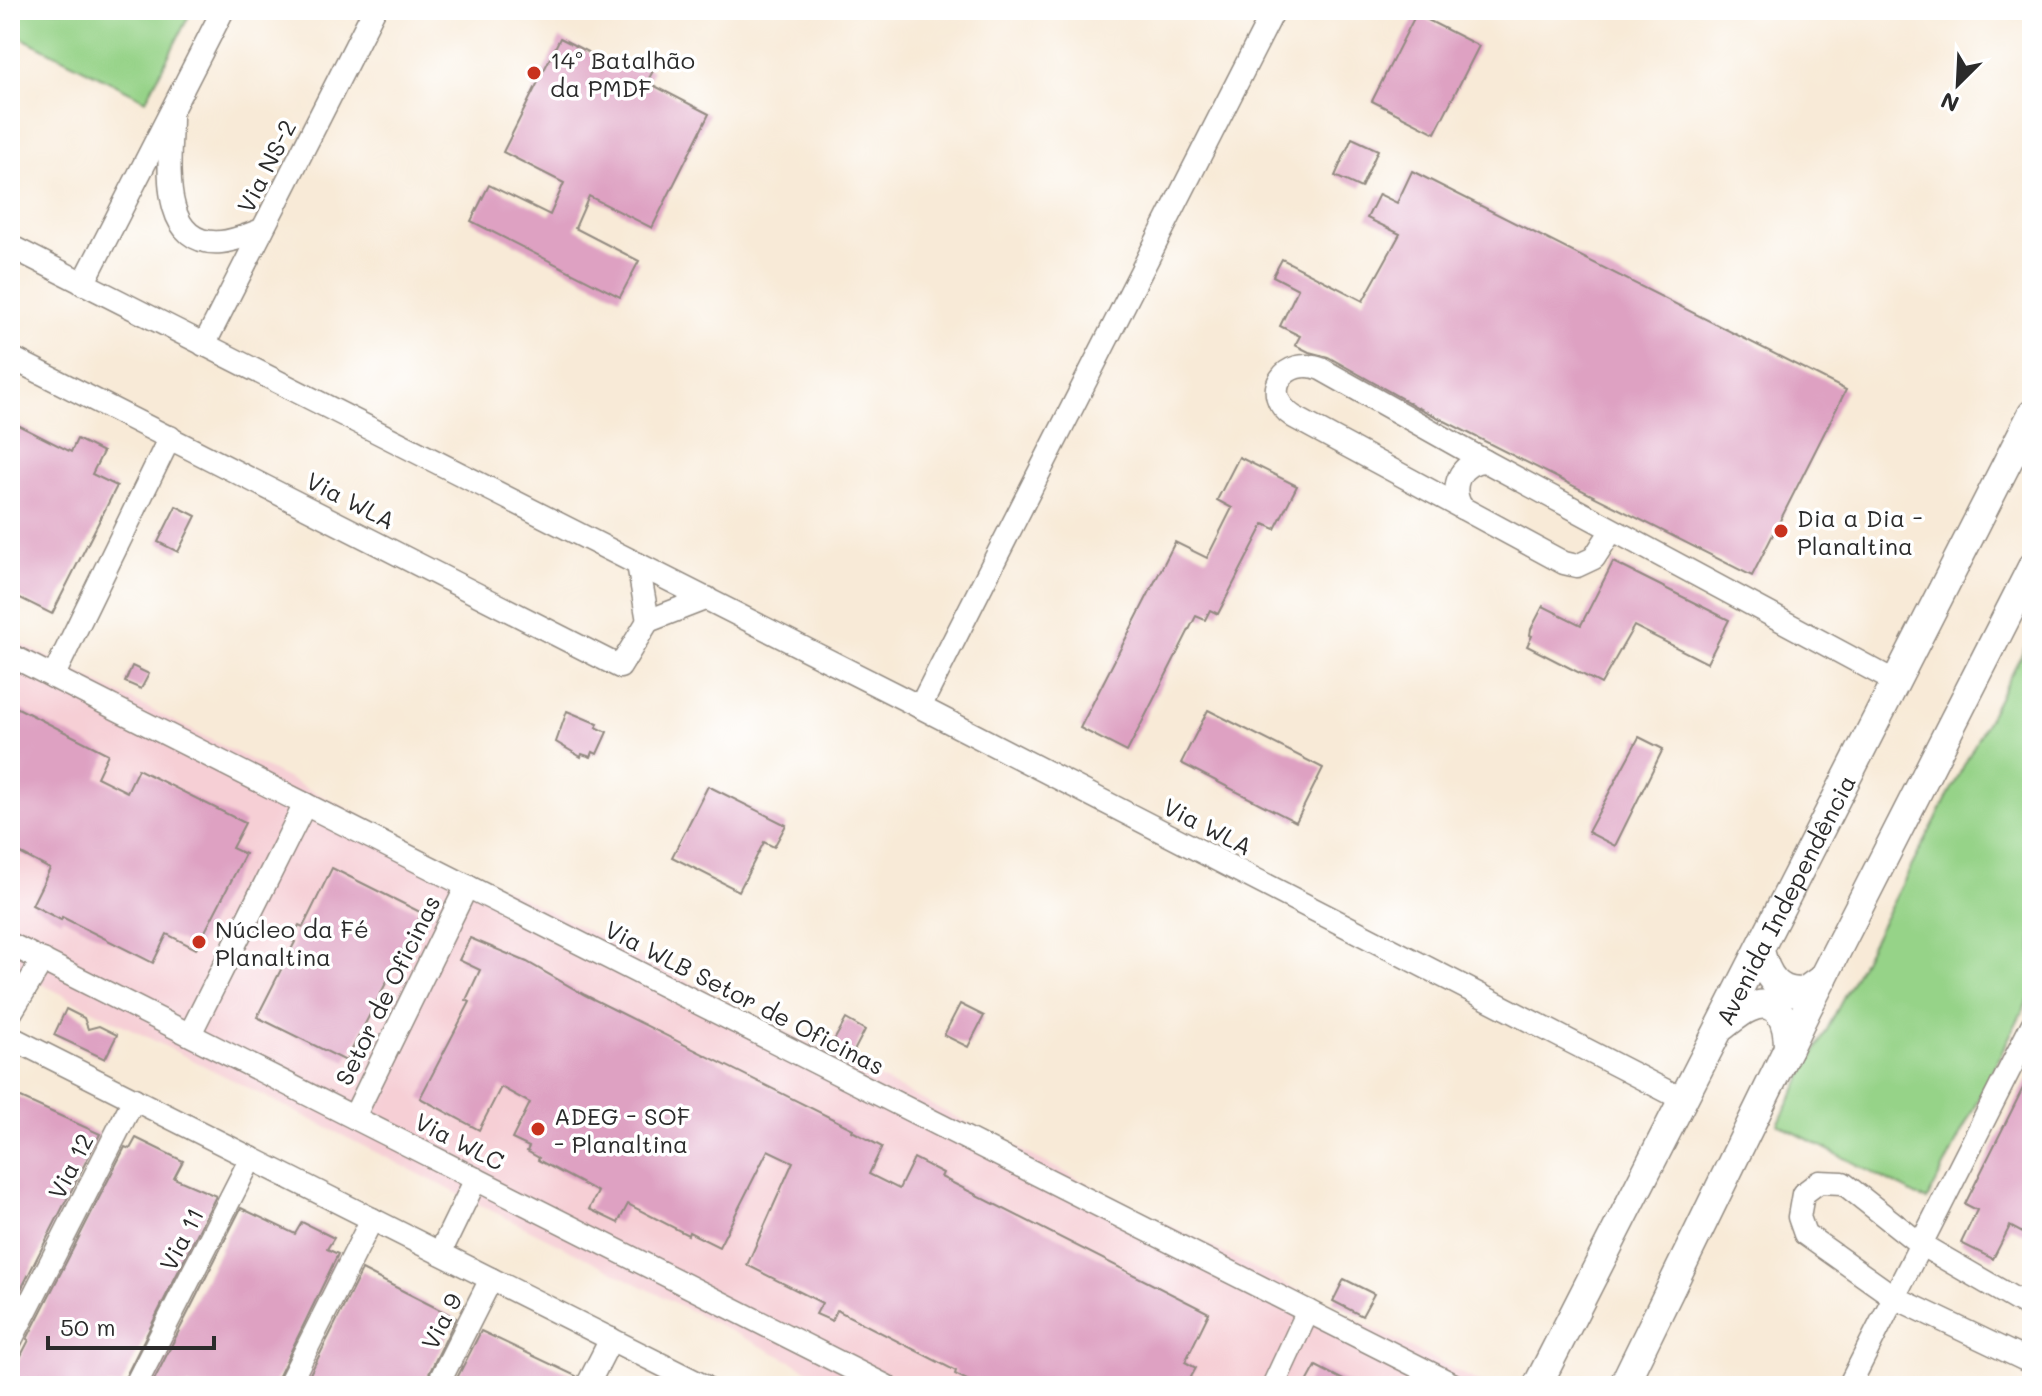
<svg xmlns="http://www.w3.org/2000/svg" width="2042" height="1396" font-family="Mali,sans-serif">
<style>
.built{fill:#f6cfd5}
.green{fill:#96d388;stroke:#607f5a;stroke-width:2}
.building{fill:#dea1c2}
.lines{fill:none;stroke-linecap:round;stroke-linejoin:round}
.minor-casing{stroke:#928a81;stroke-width:25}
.major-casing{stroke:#928a81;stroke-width:31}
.minor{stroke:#fff;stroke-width:22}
.major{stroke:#fff;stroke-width:28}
.poi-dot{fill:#c8321e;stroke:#fff;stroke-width:3}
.labels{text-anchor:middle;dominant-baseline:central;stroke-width:7;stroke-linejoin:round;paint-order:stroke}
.poi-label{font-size:24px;fill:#2b2b2b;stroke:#fff;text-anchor:start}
.street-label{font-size:24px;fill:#2b2b2b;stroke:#fff}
</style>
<rect width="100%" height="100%" fill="#fff"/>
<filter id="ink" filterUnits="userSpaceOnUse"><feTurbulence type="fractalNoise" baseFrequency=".0125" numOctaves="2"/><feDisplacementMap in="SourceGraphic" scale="16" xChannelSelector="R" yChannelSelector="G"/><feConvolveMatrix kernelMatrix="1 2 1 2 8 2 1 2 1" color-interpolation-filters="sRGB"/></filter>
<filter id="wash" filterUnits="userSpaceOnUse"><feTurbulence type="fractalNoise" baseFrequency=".006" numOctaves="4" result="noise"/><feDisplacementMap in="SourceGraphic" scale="32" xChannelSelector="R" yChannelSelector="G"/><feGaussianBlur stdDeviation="1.8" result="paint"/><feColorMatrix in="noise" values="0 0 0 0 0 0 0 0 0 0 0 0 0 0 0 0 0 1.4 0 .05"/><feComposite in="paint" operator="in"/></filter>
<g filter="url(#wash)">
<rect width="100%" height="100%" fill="#f8ead7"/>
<path class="built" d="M 10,638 L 1487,1386 L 840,1386 L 10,968 Z"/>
<g class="green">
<path d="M 10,10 L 192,10 L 146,100 L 10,32 Z"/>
<path d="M 2032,634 L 2032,992 L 1927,1201 L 1778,1124 Z"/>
</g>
<g id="blocks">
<g class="building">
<path d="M 1416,14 L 1479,46 L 1435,133 L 1372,101 Z"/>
<path d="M 560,38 L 623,70 L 629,59 L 653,71 L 647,82 L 709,114 L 652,228 L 589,196 L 575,228 L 639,261 L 620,297 L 471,221 L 489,185 L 550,215 L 564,183 L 503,152 Z"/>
<path d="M 1352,138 L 1378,150 L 1361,188 L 1335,176 Z"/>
<path d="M 1412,171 L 1846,390 L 1752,576 L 1417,407 L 1328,357 L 1309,352 L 1295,345 L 1300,336 L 1280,326 L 1298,289 L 1273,276 L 1282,259 L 1363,301 L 1400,234 L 1367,218 L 1379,194 L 1397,203 Z"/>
<path d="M 10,421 L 71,452 L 77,439 L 103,452 L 92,474 L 117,486 L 52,614 L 10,593 Z"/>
<path d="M 1239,457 L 1297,486 L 1275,529 L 1264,524 L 1218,614 L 1210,610 L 1205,620 L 1196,616 L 1127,752 L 1080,728 L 1175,542 L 1207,558 L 1232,508 L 1217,500 Z"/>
<path d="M 176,506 L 196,516 L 178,552 L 158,542 Z"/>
<path d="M 1613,562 L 1729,620 L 1707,663 L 1634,626 L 1601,684 L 1527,646 L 1532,636 L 1530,635 L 1531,629 L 1543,606 L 1581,625 Z"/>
<path d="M 132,666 L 149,674 L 141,689 L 125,682 Z"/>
<path d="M 10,704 L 108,754 L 97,777 L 127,792 L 138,769 L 245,823 L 232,848 L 245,854 L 196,949 L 167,934 L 153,963 L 62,917 L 61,920 L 32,905 L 50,869 L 10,848 Z"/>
<path d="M 1208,710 L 1323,768 L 1296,822 L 1181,763 Z"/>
<path d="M 567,711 L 598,724 L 596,727 L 607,732 L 597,754 L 593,752 L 591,757 L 582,754 L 581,757 L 556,742 Z"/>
<path d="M 1639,737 L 1663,749 L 1615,846 L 1588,832 Z"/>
<path d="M 708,786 L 786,825 L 774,847 L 764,842 L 739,891 L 672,857 Z"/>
<path d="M 332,868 L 422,913 L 346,1061 L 257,1017 L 295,942 L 291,940 L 299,925 L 303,927 Z"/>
<path d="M 470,938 L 527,962 L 585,995 L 853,1129 L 852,1131 L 882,1147 L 869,1174 L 899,1189 L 914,1158 L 943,1173 L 941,1177 L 1209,1313 L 1185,1362 L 1196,1368 L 1186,1386 L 979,1386 L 955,1374 L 956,1371 L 837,1310 L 832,1321 L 816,1314 L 822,1303 L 747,1265 L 793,1162 L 768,1150 L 719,1247 L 689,1232 L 688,1235 L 628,1204 L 618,1223 L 589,1209 L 598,1192 L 538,1160 L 539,1158 L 527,1151 L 529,1147 L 512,1139 L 530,1103 L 501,1087 L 479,1130 L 420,1098 L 470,1002 L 466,1000 L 480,970 L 459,960 Z"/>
<path d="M 960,1004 L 984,1016 L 968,1047 L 944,1035 Z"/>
<path d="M 66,1009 L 84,1018 L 88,1029 L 99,1026 L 117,1035 L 105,1059 L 54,1035 Z"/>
<path d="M 846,1019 L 865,1030 L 853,1053 L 833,1042 Z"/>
<path d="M 2032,1070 L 2032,1238 L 2010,1226 L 1993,1259 L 1961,1243 L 1977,1210 L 1965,1204 Z"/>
<path d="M 10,1093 L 100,1134 L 10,1311 Z"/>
<path d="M 136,1138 L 183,1161 L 174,1178 L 216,1196 L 121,1386 L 10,1386 L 10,1377 L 29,1340 L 27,1339 L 125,1147 L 130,1149 Z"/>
<path d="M 241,1208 L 295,1234 L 302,1222 L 334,1238 L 327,1249 L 338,1254 L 274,1386 L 151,1386 Z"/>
<path d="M 362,1270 L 456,1318 L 423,1386 L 304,1386 Z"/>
<path d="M 1344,1279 L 1374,1294 L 1362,1316 L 1333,1301 Z"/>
<path d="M 481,1331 L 576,1376 L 573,1386 L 453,1386 Z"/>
<path d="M 1316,1366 L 1355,1386 L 1305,1386 Z"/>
</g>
</g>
</g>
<g filter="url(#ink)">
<use href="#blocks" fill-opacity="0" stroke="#928a81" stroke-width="2"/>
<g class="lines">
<defs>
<g id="minor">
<path d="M 171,117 C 171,156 156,247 221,242 C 235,241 249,234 262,230"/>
<path d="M 10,246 L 920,707 L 1684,1100"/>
<path d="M 83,284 L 223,10"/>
<path d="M 204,345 L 374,10"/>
<path d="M 10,357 L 620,667 L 648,621 L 707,598"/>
<path d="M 1462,508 C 1449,487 1460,462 1485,461"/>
<path d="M 1612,530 L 1594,558 L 1577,566 L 1564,563 L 1294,417 C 1257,393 1286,355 1321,369 L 1485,461 L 1894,681"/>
<path d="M 638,564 L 648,621"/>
<path d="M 10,655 L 1456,1386"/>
<path d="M 53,677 L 170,437"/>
<path d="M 920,707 L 1274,10"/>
<path d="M 10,944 L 886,1386"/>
<path d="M 10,1014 L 43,960"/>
<path d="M 190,1034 L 305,804"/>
<path d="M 10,1037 L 704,1386"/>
<path d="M 354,1117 L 467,886"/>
<path d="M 440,1253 L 476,1179"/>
<path d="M 2032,1309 L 1920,1244 L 1843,1183 L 1819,1182 L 1803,1194 L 1799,1217 L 1805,1234 L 1894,1297 L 2032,1363"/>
<path d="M 10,1342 L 134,1099"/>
<path d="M 135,1386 L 251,1158"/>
<path d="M 288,1386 L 372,1219"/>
<path d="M 437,1386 L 491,1279"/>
<path d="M 587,1386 L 611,1339"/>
<path d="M 1273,1386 L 1308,1311"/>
<path d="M 1849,1386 L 2032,1025"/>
</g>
<g id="major">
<path d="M 1760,951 C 1766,974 1777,996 1805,991 L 1823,978"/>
<path d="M 1723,1026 C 1731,1020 1740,1012 1749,1008 C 1781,994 1788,1025 1788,1048"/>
<path id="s1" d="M 1537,1386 L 2032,414"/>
<path d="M 1623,1386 L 1807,1009 L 2032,567"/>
</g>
</defs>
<use href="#minor" class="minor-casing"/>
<use href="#major" class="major-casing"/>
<use href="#minor" class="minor"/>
<use href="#major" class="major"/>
</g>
</g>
<g class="poi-dot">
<circle cx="534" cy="73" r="8"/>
<circle cx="1781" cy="531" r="8"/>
<circle cx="199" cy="942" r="8"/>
<circle cx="538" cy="1129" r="8"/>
</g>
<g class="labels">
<g class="poi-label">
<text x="550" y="59">14º Batalhão<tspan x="550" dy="28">da PMDF</tspan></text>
<text x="1797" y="517">Dia a Dia -<tspan x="1797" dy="28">Planaltina</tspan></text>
<text x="215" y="928">Núcleo da Fé<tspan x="215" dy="28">Planaltina</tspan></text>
<text x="554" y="1115">ADEG - SOF<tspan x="554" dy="28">- Planaltina</tspan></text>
</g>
<g class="street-label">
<text transform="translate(266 166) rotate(-63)">Via NS-2</text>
<text transform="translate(351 500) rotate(27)">Via WLA</text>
<text transform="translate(1208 826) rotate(27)">Via WLA</text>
<text stroke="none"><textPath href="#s1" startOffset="546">Avenida Independência</textPath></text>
<text transform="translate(387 990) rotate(-64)">Setor de Oficinas</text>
<text transform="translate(745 997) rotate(27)">Via WLB Setor de Oficinas</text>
<text transform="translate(460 1141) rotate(27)">Via WLC</text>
<text transform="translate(70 1166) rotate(-63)">Via 12</text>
<text transform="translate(181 1239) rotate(-63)">Via 11</text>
<text transform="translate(441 1321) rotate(-63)">Via 9</text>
</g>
</g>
<rect width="2042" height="1396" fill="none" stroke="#fff" stroke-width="40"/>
<g transform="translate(1958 84) rotate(204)" stroke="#ffffff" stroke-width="6" paint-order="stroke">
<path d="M0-6L14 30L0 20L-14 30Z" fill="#2b2b2b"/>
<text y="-12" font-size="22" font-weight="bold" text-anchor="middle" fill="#2b2b2b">N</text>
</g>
<path d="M48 1336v12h166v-12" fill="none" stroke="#2b2b2b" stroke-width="4"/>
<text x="60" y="1336" font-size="24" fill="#2b2b2b" stroke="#ffffff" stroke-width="6" paint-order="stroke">50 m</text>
</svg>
